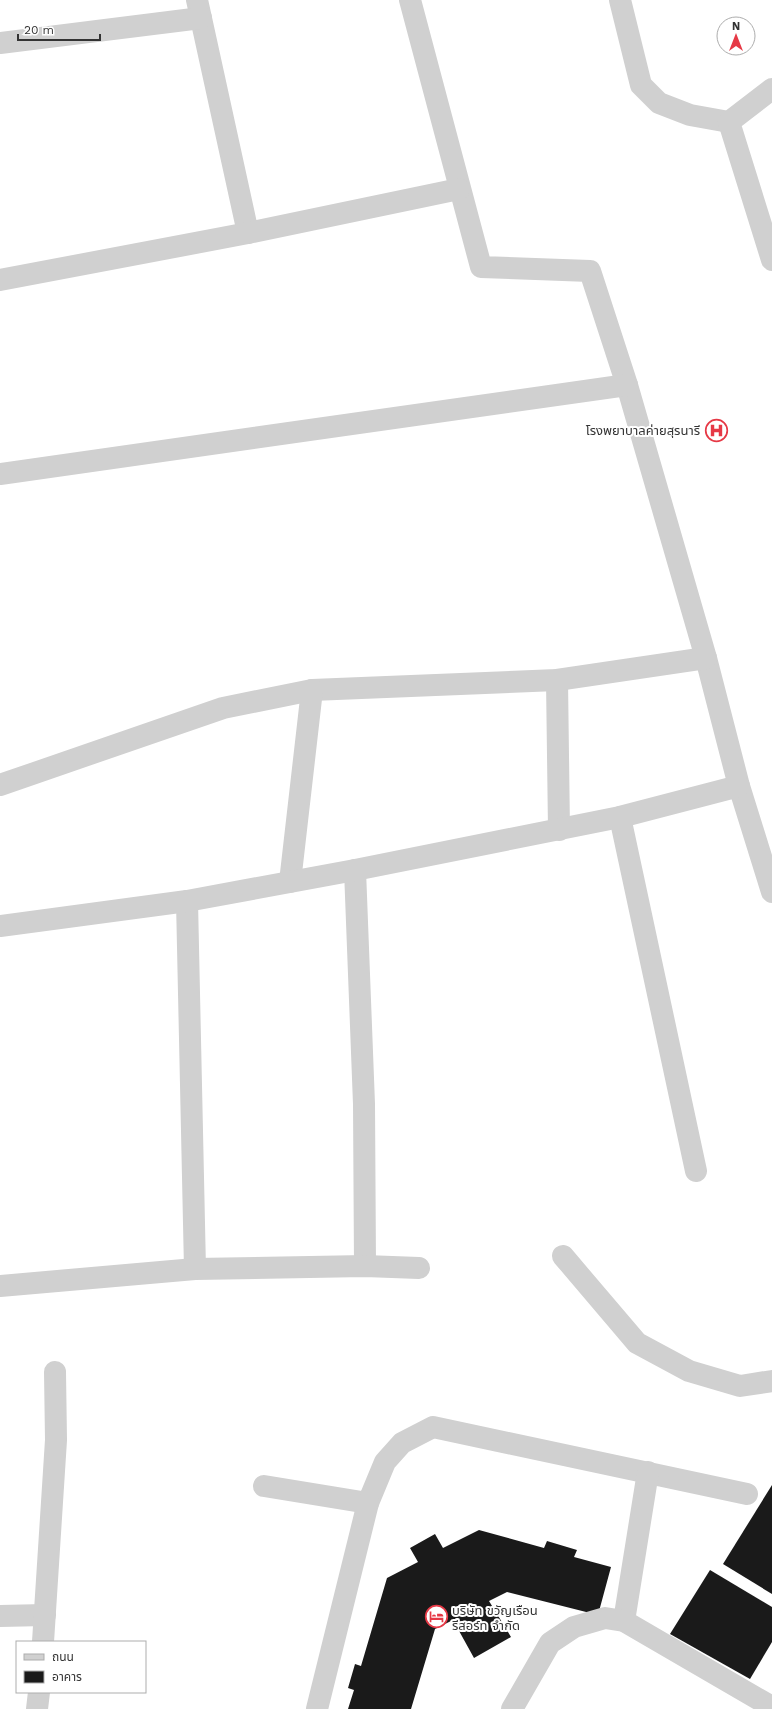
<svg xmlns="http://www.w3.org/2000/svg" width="772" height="1709" font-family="'Work Sans','Noto Sans Thai',sans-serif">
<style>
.building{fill:#1a1a1a}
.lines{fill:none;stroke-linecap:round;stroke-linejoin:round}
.minor{stroke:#d0d0d0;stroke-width:22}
.labels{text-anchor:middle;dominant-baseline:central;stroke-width:4;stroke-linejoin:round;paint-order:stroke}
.poi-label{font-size:13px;fill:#333;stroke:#fff;text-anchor:end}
</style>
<rect width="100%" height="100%" fill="#fff"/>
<g class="building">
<path d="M 772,1485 L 772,1594 L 723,1564 Z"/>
<path d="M 479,1530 L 544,1548 L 547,1541 L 577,1550 L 574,1557 L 611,1567 L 598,1615 L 507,1592 L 489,1601 L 511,1637 L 474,1658 L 453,1620 L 435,1629 L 411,1709 L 348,1709 L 354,1690 L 348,1688 L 355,1664 L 361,1666 L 387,1578 L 418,1562 L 410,1548 L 435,1534 L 443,1548 Z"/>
<path d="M 710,1570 L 772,1607 L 772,1642 L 750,1679 L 670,1634 Z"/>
</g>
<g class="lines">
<g class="minor">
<path d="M 197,0 L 248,233"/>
<path d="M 410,0 L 481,267 L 590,271 L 627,385 L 706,658 L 739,786 L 772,892"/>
<path d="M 620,0 L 641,85 L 659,103 L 690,115 L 729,122"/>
<path d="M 0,43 L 201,18"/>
<path d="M 772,89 L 729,122 L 772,260"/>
<path d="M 0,280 L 248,233 L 459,189"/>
<path d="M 0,474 L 627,385"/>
<path d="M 557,680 L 559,830"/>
<path d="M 0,785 L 223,708 L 312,690 L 557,680 L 706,658"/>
<path d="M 620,817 L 696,1171"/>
<path d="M 355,870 L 364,1104 L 365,1266"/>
<path d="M 290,882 L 312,690"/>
<path d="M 187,901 L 195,1269"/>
<path d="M 0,926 L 187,901 L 355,870 L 620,817 L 739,786"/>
<path d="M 563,1256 L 637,1343 L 689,1371 L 740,1386 L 772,1381"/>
<path d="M 0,1286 L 195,1269 L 365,1266 L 419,1268"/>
<path d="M 264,1486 L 368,1503 L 385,1462 L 402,1443 L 433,1427 L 747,1494"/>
<path d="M 0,1616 L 45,1615"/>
<path d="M 624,1621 L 648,1472"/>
<path d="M 43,1642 L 56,1440 L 55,1372"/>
<path d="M 37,1709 L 39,1692"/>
<path d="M 317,1709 L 368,1503"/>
<path d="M 512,1709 L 550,1643 L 574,1627 L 605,1618 L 624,1621 L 772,1707"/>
</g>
</g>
<defs>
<symbol id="hospital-ring" viewBox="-11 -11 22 22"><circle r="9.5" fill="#fff" stroke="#e63946" stroke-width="1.5"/><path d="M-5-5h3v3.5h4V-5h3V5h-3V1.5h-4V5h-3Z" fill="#e63946"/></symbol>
<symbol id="hotel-ring" viewBox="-11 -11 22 22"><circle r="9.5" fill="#fff" stroke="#e63946" stroke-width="1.5"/><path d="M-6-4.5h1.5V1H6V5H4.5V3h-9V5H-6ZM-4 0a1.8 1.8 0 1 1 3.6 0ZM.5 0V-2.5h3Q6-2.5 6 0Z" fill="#e63946"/></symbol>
</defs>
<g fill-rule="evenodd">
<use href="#hospital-ring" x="704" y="418" width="25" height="25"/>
<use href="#hotel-ring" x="424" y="1604" width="25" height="25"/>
</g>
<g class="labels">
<g class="poi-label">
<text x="700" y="430">โรงพยาบาลค่ายสุรนารี</text>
<text x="452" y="1610" text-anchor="start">บริษัท ขวัญเรือน<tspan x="452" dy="15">รีสอร์ท จำกัด</tspan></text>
</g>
</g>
<rect x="16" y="1641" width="130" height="52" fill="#ffffff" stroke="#adadad"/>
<rect x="24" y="1654" width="20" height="6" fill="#d0d0d0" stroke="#adadad"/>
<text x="52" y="1661" font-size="12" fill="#333333">ถนน</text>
<rect x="24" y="1671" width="20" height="12" fill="#1a1a1a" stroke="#adadad"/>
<text x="52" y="1681" font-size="12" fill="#333333">อาคาร</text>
<g transform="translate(736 36)"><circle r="19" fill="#ffffff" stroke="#adadad"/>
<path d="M0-3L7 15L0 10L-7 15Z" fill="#e63946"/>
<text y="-6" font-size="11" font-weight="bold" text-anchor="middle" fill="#333333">N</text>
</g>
<path d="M18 34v6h82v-6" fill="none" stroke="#333333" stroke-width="2"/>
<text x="24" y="34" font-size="12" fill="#333333" stroke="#ffffff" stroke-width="3" paint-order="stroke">20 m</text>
</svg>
